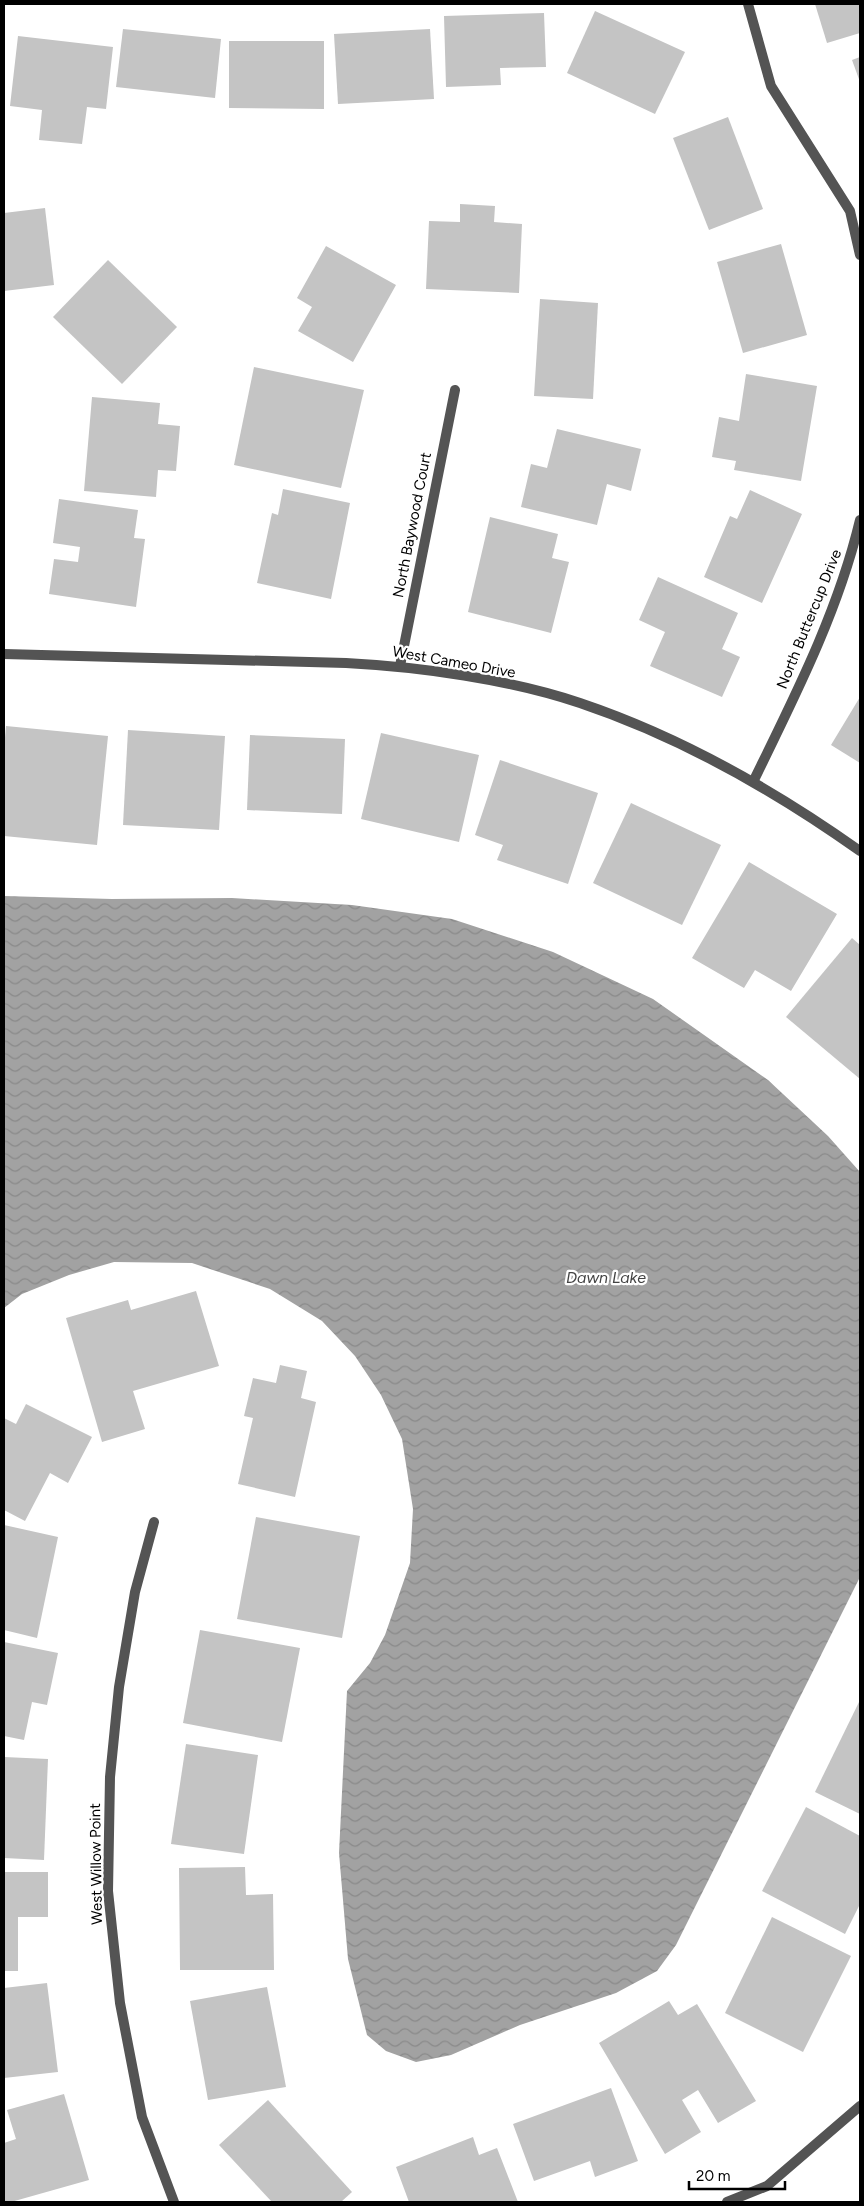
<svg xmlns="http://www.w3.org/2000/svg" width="864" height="2206" font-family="Figtree,sans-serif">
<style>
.water{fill:url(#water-waves)}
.building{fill:#c4c4c4}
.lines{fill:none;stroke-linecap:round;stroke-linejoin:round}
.minor{stroke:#545454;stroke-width:10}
.labels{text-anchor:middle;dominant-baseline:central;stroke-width:4.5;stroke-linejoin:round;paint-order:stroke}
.street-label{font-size:15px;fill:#000;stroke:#fff}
.water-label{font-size:16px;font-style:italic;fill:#434343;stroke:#fff}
</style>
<defs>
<pattern id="water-waves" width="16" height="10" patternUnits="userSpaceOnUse" patternTransform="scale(1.25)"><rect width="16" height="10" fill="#a2a2a2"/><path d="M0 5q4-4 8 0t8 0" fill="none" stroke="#8a8a8a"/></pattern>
</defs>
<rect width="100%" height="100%" fill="#fff"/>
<path class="water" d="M 4,896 L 112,899 L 232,898 L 352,905 L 452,919 L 553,952 L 653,999 L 768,1080 L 828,1136 L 860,1172 L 860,1577 L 676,1945 L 657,1971 L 616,1993 L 520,2025 L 451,2055 L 416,2062 L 386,2051 L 367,2035 L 348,1959 L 339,1853 L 347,1691 L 370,1663 L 385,1635 L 410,1563 L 413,1509 L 402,1439 L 381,1395 L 355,1356 L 322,1321 L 270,1289 L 192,1263 L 114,1262 L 69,1275 L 22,1294 L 4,1308 Z"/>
<g class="building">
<path d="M 815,4 L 860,4 L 860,33 L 827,43 Z"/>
<path d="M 595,11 L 685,52 L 655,114 L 567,73 Z"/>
<path d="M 544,13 L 546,67 L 500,68 L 501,85 L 446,87 L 444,16 Z"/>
<path d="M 123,29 L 221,39 L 215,98 L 116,87 Z"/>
<path d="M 430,29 L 434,99 L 338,104 L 334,34 Z"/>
<path d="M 18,36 L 113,47 L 106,109 L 87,107 L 82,144 L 39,140 L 42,110 L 10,106 Z"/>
<path d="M 229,41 L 324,41 L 324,109 L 229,108 Z"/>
<path d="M 860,57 L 860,82 L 852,60 Z"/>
<path d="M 728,117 L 763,209 L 709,230 L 673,138 Z"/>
<path d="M 460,204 L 495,206 L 494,222 L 522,224 L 519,293 L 426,289 L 429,221 L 460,222 Z"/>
<path d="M 45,208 L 54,285 L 4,291 L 4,213 Z"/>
<path d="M 781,244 L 807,335 L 743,353 L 717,262 Z"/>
<path d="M 326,246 L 396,285 L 353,362 L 298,331 L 312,307 L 297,298 Z"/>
<path d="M 108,260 L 177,327 L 122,384 L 53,317 Z"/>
<path d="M 540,299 L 598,303 L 593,399 L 534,396 Z"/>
<path d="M 254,367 L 364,390 L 341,488 L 234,465 Z"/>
<path d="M 746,374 L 817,386 L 801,481 L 734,470 L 736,461 L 712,457 L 719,417 L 739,421 Z"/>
<path d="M 92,397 L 160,403 L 158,424 L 180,426 L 176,471 L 158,470 L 156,497 L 84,491 Z"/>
<path d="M 557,429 L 641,449 L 631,491 L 607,484 L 597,525 L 521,507 L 531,464 L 547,468 Z"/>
<path d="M 283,489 L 350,503 L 331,599 L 257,583 L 272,513 L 278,515 Z"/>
<path d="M 750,490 L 802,514 L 762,603 L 704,577 L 730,516 L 737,519 Z"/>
<path d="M 59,499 L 138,510 L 134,538 L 145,539 L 136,607 L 49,594 L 54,559 L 78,562 L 80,547 L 53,543 Z"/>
<path d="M 490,517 L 558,534 L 552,558 L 569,562 L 551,633 L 468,612 Z"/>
<path d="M 658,577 L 738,613 L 722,649 L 740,657 L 722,697 L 650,666 L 665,632 L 639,620 Z"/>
<path d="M 860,697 L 860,763 L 831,745 Z"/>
<path d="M 6,726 L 108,736 L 97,845 L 4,836 L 4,749 Z"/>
<path d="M 128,730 L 225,736 L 219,830 L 123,825 Z"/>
<path d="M 381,733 L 479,755 L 459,842 L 361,819 Z"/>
<path d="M 250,735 L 345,739 L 342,814 L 247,810 Z"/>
<path d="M 500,760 L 598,793 L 568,884 L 497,860 L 503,845 L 475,835 Z"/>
<path d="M 631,803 L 721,845 L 682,925 L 593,883 Z"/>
<path d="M 749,862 L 837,914 L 791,991 L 755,970 L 744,988 L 692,958 Z"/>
<path d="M 852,938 L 860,945 L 860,1079 L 786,1017 Z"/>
<path d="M 196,1291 L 219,1366 L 133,1391 L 145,1429 L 102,1442 L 66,1318 L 128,1300 L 131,1310 Z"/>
<path d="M 280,1365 L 307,1371 L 301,1398 L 316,1402 L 295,1497 L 238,1484 L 253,1418 L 244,1416 L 253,1378 L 276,1383 Z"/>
<path d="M 26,1404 L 92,1437 L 68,1483 L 50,1473 L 25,1521 L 4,1510 L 4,1418 L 16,1424 Z"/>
<path d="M 256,1517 L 360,1536 L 342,1638 L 237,1619 Z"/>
<path d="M 4,1525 L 58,1537 L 37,1638 L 4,1630 Z"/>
<path d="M 200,1630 L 300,1648 L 282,1742 L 183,1723 Z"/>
<path d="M 4,1642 L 58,1653 L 47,1705 L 32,1702 L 24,1740 L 4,1736 Z"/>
<path d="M 860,1700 L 860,1814 L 815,1792 Z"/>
<path d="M 186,1744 L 258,1755 L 244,1854 L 171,1844 Z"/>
<path d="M 4,1757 L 48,1759 L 44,1860 L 4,1858 Z"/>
<path d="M 806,1807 L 860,1836 L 860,1904 L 845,1934 L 762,1891 Z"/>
<path d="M 245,1867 L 246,1895 L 273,1894 L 274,1970 L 180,1970 L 179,1868 Z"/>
<path d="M 4,1872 L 48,1872 L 48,1917 L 18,1917 L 18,1971 L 4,1971 Z"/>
<path d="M 772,1917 L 851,1956 L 803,2052 L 725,2013 Z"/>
<path d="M 47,1983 L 58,2072 L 4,2078 L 4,1988 Z"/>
<path d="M 267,1987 L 286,2087 L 208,2100 L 190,2001 Z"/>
<path d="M 669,2001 L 678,2015 L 697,2004 L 756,2101 L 718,2123 L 698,2090 L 682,2100 L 701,2132 L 665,2154 L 599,2043 Z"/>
<path d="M 611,2088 L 638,2161 L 595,2177 L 590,2161 L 534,2181 L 513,2124 Z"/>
<path d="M 64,2094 L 89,2180 L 11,2202 L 4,2202 L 4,2143 L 16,2139 L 7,2110 Z"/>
<path d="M 268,2100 L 352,2192 L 341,2202 L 272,2202 L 219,2145 Z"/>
<path d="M 473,2137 L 479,2155 L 497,2148 L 518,2202 L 409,2202 L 396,2167 Z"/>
</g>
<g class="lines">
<g class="minor">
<path d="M 748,4 L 771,86 L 850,211 L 860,255"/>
<path d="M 4,654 L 346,663 C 421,667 508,679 580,703 C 681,737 774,790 860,851"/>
<path d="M 400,666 L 455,390"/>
<path d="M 754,780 C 795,696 838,612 860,520"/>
<path d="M 154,1522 L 135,1592 L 119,1687 L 110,1777 L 108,1891 L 120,2003 L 142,2117 L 174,2202"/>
<path d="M 727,2202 L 767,2186 L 860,2106"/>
</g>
</g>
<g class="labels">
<g class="street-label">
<text transform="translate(412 525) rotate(-79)">North Baywood Court</text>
<text transform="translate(809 619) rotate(-68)">North Buttercup Drive</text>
<text transform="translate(454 662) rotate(10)">West Cameo Drive</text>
<text transform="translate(96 1864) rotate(-91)">West Willow Point</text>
</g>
<g class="water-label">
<text x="606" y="1277">Dawn Lake</text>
</g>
</g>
<rect width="864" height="2206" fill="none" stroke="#000000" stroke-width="10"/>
<path d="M689 2181v8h96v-8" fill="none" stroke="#000000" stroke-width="2.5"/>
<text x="696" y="2181" font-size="15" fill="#000000" stroke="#ffffff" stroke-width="4" paint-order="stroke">20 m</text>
</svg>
